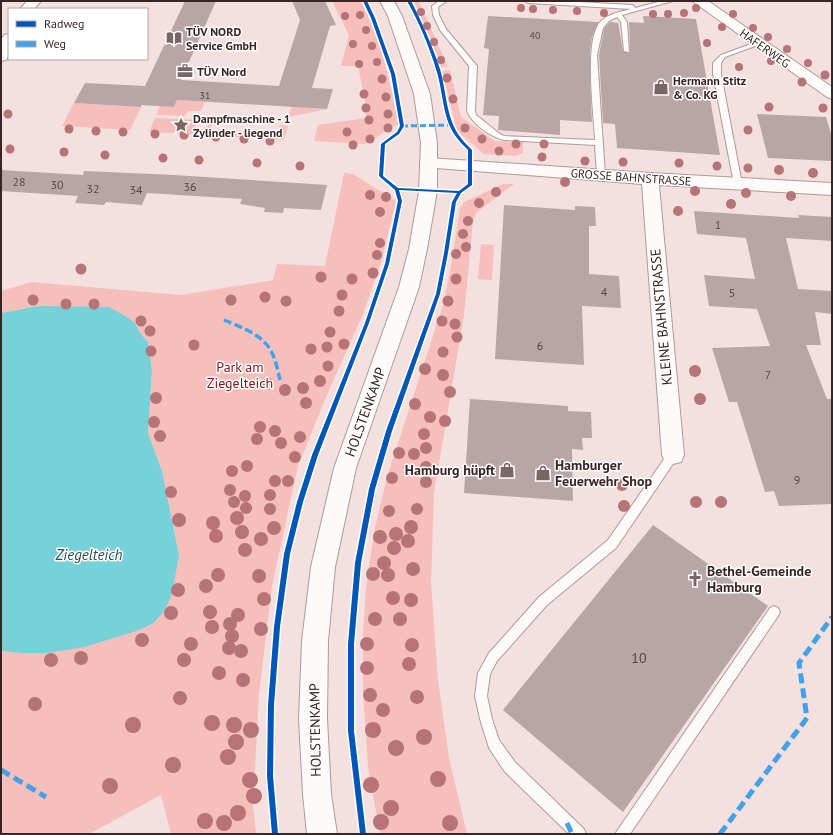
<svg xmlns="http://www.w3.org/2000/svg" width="833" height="835" font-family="'PT Sans',sans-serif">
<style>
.green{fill:#f6bfbb}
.water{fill:#76d1d9}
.building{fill:#b8a6a7}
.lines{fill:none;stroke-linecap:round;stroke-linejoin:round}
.lane-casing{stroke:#ac9b9a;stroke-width:2}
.street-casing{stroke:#ac9b9a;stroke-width:2}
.secondary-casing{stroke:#ac9b9a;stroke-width:2}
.lane{fill:#fdfafa;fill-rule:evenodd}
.street{fill:#fdfafa;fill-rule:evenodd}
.secondary{fill:#fdfafa;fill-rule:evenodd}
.tram{stroke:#d8d2d1;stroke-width:1}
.quiet-far2{stroke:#3fa2ea;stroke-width:3;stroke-dasharray:6 3;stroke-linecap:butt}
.quiet-far1{stroke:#3fa2ea;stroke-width:3.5;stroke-dasharray:8 3.5;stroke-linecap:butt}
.quiet{stroke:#3fa2ea;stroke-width:5;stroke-dasharray:10 5;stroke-linecap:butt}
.cycleway-casing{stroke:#fff;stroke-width:3}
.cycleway{fill:#0057b8;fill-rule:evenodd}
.tree{fill:#b67476}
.labels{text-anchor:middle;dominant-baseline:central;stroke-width:3;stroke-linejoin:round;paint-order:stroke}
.far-number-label{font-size:10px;fill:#594544}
.far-poi-label{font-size:12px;font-weight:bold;fill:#392523;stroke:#fff;text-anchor:start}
.far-street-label{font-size:12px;fill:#392523;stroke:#fff}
.number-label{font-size:12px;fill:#594544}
.street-label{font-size:14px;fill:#392523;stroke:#fff}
.park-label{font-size:14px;fill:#841a20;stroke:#fff}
.poi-label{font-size:14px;font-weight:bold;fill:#392523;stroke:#fff;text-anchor:start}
.near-number-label{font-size:14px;fill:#594544}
.water-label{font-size:15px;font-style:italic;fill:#304d50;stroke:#fff}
</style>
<rect width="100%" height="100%" fill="#f4e1df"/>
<g class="green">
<path d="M 332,1 L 361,1 C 380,40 391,81 398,124 L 365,144 L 314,141 L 318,125 L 366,118 L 366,106 L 358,66 L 341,66 L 349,35 Z"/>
<path d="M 414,1 L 419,1 L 448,67 L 441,67 Z"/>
<path d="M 450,70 L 461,117 L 495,141 L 523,142 L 523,153 L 516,156 L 484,154 L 457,131 L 442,71 Z"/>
<path d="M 177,100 L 205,102 L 201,111 L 188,111 L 185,116 L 156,115 L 160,106 L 174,107 Z"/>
<path d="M 74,103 L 141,107 L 130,130 L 62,126 Z"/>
<path d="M 292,107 L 327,109 L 288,117 Z"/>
<path d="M 155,118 L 198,120 L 193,134 L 149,132 Z"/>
<path d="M 209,122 L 213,122 L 210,130 L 277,134 L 280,125 L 288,126 L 284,140 L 204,135 Z"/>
<path d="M 344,173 L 353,174 L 396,201 L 382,259 L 363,314 L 327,395 L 298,466 L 272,586 L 259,695 L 253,806 L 256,834 L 171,834 L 161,795 L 89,834 L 1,834 L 1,651 L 21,653 L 85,647 L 137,631 L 154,623 L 165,610 L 179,555 L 162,471 L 148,433 L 152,371 L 148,342 L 140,333 L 135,323 L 127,317 L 38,306 L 1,313 L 1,291 L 32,282 L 181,295 L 273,280 L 277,264 L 325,266 Z"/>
<path d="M 503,184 L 514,184 L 476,213 L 473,221 L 464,315 L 434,493 L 431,583 L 438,680 L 449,758 L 467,834 L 380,834 L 368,767 L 363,692 L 363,635 L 366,587 L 374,532 L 387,477 L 443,305 L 451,266 L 460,208 L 464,202 Z"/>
<path d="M 481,244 L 494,245 L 492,280 L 478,279 Z"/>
</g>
<path class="water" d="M 38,306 L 109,307 L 127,317 L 135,323 L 140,333 L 148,342 L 152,371 L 148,433 L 162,471 L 179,555 L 172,594 L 165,610 L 154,623 L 137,631 L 85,647 L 48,653 L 21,653 L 1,651 L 1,313 Z"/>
<g class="building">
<path d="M 185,1 L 216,1 L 181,80 L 279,86 L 300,20 L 292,1 L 325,1 L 336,25 L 330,26 L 312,88 L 333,89 L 327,109 L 177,100 L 174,107 L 141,105 L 141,107 L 74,103 L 85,83 L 145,86 Z"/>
<path d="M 488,16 L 599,22 L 592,37 L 590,51 L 590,82 L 592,122 L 560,120 L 560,135 L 498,130 L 499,116 L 483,115 L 489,49 L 484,48 Z"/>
<path d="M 643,16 L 696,19 L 720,155 L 617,148 L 615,124 L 603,123 L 599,55 L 604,29 L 610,22 L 619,23 L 618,22 L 623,51 L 630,53 L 629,22 L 644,23 Z"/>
<path d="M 757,114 L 826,117 L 832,137 L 832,161 L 768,158 Z"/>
<path d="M 1,170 L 83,175 L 84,171 L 174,175 L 327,185 L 321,210 L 284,208 L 283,213 L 264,212 L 265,208 L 240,204 L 242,199 L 147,193 L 142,205 L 106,202 L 104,205 L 75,203 L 78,196 L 1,191 Z"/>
<path d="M 504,205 L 575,210 L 575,206 L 595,207 L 596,226 L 589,226 L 589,274 L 619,276 L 621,308 L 582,306 L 584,365 L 495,359 Z"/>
<path d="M 694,211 L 799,218 L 798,215 L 832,217 L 832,241 L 786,238 L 798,289 L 832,291 L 832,314 L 815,312 L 821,345 L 806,345 L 827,399 L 832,399 L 832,504 L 779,506 L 774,491 L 765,492 L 737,402 L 729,402 L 712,348 L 770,346 L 757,309 L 709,306 L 704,275 L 755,279 L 746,238 L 697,234 Z"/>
<path d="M 470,399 L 568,406 L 568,411 L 591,412 L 592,438 L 582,438 L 583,450 L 572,449 L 573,501 L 464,493 Z"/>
<path d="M 653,525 L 768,606 L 623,812 L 503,710 Z"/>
</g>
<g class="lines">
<defs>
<g id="lane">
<path d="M 439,1 L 447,1 L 438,7 L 439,15 L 446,29 L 477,66 L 475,111 L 476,115 L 500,134 L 504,136 L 595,140 C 594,113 585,51 597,27 C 602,15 619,12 631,9 L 528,3 L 525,1 L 562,1 L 632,5 L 634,6 L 635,8 L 662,1 L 673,1 L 622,15 L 627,22 L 629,52 L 624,51 L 621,22 L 617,17 L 609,21 L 603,28 L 597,55 L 605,175 L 604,177 L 601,178 L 597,175 L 595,145 L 504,140 C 491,137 472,124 467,111 L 469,66 L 440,30 L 433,15 L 432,6 Z"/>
<path d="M 759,41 L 761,42 L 761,44 L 725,57 L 721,63 L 721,74 L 742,184 L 738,187 L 734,184 L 713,74 L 713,63 L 721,55 Z"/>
<path d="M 673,451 L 677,452 L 678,455 L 677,458 L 616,548 L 547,605 L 497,661 L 490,674 L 487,696 L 492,719 L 499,740 L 515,762 L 584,829 L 586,834 L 569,834 L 505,772 L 489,748 L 480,719 L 475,696 L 478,673 L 489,653 L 539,597 L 608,540 L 669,452 Z"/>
<path d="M 774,606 L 778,608 L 780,612 L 778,616 L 630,834 L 615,834 L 770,608 Z"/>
</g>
<g id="street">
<path d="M 27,1 L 41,1 L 34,9 L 20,9 Z"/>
<path d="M 692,1 L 708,1 L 832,87 L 832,99 L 827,97 Z"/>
<path d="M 9,34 L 9,55 L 6,60 L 1,61 L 1,40 L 4,35 Z"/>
<path d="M 429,158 L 650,173 L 832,183 L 832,195 L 659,185 L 684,455 L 681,462 L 673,464 L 665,462 L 662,455 L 642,184 L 423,167 L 421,163 L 423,159 Z"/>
</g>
<path id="secondary" d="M 380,1 L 394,1 L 402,16 L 430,94 L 437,143 L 437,191 L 427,249 L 419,287 L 356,468 L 335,567 L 328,641 L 327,719 L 331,794 L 337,834 L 307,834 L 303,794 L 299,719 L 302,641 L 311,567 L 334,468 L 399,287 L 409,249 L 419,191 L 421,143 L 414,94 L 388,16 Z"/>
</defs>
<use href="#lane" class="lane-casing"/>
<use href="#street" class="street-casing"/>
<use href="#secondary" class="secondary-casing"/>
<use href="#lane" class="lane"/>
<use href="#street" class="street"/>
<use href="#secondary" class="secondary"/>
<path class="tram" d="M 829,834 L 832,830"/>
<path class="quiet-far2" d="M 402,126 L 451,125"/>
<path class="quiet-far1" d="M 224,320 C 241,327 264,335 272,353 C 276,361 278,371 280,380"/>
<g class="quiet">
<path d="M 1,770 L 46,797"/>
<path d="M 567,823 L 572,834"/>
<path d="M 720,834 L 807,718 L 799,663 L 832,617"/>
</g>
<defs>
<path id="cycleway" d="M 363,1 L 367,1 L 375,18 L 395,74 L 404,126 L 399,134 L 385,144 L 383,176 L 398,188 L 459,191 L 468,184 L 468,150 C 463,145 458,140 454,134 C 442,115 443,90 436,69 C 429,46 419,22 407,1 L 411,1 C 422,22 432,45 440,69 C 446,90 446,115 458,134 C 462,140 467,145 472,150 L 472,185 L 461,193 L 456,202 L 448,253 L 440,294 L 392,431 L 375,489 L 361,563 L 354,644 L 354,731 L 366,834 L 360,834 L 348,731 L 348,644 L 355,563 L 369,489 L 386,431 L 436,294 L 444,253 L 452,202 L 457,193 L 399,190 L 402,201 L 389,264 L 369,323 L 318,455 L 303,502 L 290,554 L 280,627 L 274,705 L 273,776 L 278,834 L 272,834 L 267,776 L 268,705 L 274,627 L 284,554 L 297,502 L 312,455 L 365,323 L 385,264 L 398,201 L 395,190 L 379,176 L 381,144 L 397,132 L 400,126 L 391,74 L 371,18 Z"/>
</defs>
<use href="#cycleway" class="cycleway-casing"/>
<use href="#cycleway" class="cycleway"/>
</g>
<g class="tree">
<circle cx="521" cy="8" r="4"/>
<circle cx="696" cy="8" r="4"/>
<circle cx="533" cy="9" r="4"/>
<circle cx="553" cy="10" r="4"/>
<circle cx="577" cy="11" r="4"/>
<circle cx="421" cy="12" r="4"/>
<circle cx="604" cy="13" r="4"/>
<circle cx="684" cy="13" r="4"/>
<circle cx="653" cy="14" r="4"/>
<circle cx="668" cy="14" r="4"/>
<circle cx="733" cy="14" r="4"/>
<circle cx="360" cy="15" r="4"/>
<circle cx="345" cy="16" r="4"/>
<circle cx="427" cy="26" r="4"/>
<circle cx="722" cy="27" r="4"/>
<circle cx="753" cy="28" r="4"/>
<circle cx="366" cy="30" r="4"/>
<circle cx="768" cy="37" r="4"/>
<circle cx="434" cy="42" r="4"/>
<circle cx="707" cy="43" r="4"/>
<circle cx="353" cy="44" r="4"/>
<circle cx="372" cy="46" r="4"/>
<circle cx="787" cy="49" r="4"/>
<circle cx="441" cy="60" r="4"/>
<circle cx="771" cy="61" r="4"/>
<circle cx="377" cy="62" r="4"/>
<circle cx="808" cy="63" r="4"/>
<circle cx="359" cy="64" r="4"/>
<circle cx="739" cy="67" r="4"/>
<circle cx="825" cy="75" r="4.5"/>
<circle cx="447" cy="78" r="4.5"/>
<circle cx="382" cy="79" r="4.5"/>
<circle cx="802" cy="82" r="4.5"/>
<circle cx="364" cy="94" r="4.5"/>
<circle cx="386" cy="97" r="4.5"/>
<circle cx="453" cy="99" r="4.5"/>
<circle cx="769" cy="107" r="4.5"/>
<circle cx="366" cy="108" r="4.5"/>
<circle cx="823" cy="108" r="4.5"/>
<circle cx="8" cy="114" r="4.5"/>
<circle cx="388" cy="114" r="4.5"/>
<circle cx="369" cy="120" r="4.5"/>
<circle cx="388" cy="128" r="4.5"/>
<circle cx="465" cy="128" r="4.5"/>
<circle cx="69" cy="129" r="4.5"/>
<circle cx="748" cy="130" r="4.5"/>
<circle cx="96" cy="131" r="4.5"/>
<circle cx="123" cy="132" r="4.5"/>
<circle cx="347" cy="132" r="4.5"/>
<circle cx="155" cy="134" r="4.5"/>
<circle cx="184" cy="135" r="4.5"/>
<circle cx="216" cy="137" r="4.5"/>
<circle cx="244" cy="139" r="4.5"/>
<circle cx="370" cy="139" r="4.5"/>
<circle cx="482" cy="139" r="4.5"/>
<circle cx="270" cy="141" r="4.5"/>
<circle cx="516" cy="144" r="4.5"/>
<circle cx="544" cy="144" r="4.5"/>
<circle cx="353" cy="145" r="4.5"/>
<circle cx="10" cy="149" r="4.5"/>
<circle cx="499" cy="151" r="4.5"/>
<circle cx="64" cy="152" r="4.5"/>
<circle cx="105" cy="155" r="4.5"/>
<circle cx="542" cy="157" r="4.5"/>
<circle cx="163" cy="158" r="4.5"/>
<circle cx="199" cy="160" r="4.5"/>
<circle cx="585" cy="161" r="4.5"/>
<circle cx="623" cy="162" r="4.5"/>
<circle cx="257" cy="163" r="4.5"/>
<circle cx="679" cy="163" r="4.5"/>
<circle cx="300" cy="166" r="4.5"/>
<circle cx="717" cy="166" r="4.5"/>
<circle cx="748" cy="168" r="4.5"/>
<circle cx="779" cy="170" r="5"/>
<circle cx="813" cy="173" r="5"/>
<circle cx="565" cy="182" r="5"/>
<circle cx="695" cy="191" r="5"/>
<circle cx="496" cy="192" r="5"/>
<circle cx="746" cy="193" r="5"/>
<circle cx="370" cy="195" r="5"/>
<circle cx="791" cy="196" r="5"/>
<circle cx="386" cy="197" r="5"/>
<circle cx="479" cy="203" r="5"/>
<circle cx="731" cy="204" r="5"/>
<circle cx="678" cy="211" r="5"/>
<circle cx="380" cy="212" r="5"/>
<circle cx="468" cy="221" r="5"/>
<circle cx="463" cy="234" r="5"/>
<circle cx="380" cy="243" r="5"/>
<circle cx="466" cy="247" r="5"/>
<circle cx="456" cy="254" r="5"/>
<circle cx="377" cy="255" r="5"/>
<circle cx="81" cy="269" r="5.5"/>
<circle cx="373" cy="273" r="5.5"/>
<circle cx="321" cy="277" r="5.5"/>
<circle cx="352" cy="279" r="5.5"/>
<circle cx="456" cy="279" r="5.5"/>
<circle cx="342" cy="295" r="5.5"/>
<circle cx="265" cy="297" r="5.5"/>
<circle cx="33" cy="300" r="5.5"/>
<circle cx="231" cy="300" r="5.5"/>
<circle cx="286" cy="301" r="5.5"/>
<circle cx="448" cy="301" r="5.5"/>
<circle cx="66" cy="304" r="5.5"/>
<circle cx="94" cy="304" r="5.5"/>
<circle cx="339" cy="311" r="5.5"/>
<circle cx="141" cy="321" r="5.5"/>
<circle cx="442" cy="321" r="5.5"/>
<circle cx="455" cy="324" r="5.5"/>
<circle cx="150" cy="331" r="5.5"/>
<circle cx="330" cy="332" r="5.5"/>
<circle cx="457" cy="337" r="5.5"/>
<circle cx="344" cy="344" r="5.5"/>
<circle cx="194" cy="345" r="5.5"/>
<circle cx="327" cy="347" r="5.5"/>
<circle cx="311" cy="349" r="5.5"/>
<circle cx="151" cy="351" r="5.5"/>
<circle cx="443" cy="352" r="5.5"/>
<circle cx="328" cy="366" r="5.5"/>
<circle cx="425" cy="369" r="6"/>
<circle cx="695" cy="371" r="6"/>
<circle cx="443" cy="375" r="6"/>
<circle cx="320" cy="381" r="6"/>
<circle cx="268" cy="384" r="6"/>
<circle cx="303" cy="388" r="6"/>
<circle cx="285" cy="390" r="6"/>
<circle cx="450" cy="392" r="6"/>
<circle cx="156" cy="398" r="6"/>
<circle cx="700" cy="399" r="6"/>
<circle cx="306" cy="403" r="6"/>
<circle cx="415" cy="404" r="6"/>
<circle cx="430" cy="417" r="6"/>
<circle cx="445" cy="421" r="6"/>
<circle cx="154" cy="422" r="6"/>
<circle cx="260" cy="427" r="6"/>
<circle cx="275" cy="431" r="6"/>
<circle cx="424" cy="434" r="6"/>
<circle cx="160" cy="436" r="6"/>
<circle cx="300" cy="437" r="6"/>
<circle cx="257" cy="439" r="6"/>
<circle cx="281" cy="443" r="6"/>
<circle cx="426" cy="448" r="6"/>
<circle cx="399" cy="453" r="6"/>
<circle cx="414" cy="454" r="6"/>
<circle cx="295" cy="457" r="6"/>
<circle cx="247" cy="466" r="6"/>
<circle cx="426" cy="467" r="6"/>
<circle cx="232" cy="471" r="6"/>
<circle cx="392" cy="478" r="6"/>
<circle cx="275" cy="481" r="6"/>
<circle cx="288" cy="481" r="6"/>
<circle cx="426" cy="482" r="6"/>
<circle cx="622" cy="485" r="6"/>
<circle cx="230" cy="490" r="6"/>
<circle cx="171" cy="492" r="6"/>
<circle cx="270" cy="495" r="6"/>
<circle cx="245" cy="496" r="6"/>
<circle cx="234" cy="502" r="6"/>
<circle cx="696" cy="502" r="6"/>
<circle cx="721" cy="502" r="6"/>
<circle cx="624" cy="506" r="6"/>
<circle cx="246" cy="508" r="6"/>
<circle cx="270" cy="509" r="6"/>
<circle cx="417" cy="509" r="6"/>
<circle cx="389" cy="511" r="6"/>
<circle cx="237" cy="518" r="7"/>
<circle cx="179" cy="520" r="7"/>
<circle cx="213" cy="523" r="7"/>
<circle cx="411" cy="527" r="7"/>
<circle cx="274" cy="528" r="7"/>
<circle cx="242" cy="532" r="7"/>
<circle cx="396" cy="534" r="7"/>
<circle cx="216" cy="536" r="7"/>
<circle cx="380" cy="537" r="7"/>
<circle cx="261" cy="539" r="7"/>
<circle cx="408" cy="541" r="7"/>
<circle cx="394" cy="548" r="7"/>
<circle cx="245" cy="550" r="7"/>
<circle cx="384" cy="563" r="7"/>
<circle cx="413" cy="569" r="7"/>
<circle cx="373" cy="574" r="7"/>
<circle cx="218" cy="575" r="7"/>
<circle cx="388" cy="575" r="7"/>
<circle cx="259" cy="576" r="7"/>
<circle cx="206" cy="586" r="7"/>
<circle cx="178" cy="590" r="7"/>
<circle cx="393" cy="598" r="7"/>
<circle cx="264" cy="599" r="7"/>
<circle cx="411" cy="600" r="7"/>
<circle cx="210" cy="612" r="7"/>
<circle cx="171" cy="613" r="7"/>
<circle cx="238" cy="615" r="7"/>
<circle cx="375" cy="619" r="7"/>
<circle cx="400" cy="619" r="7"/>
<circle cx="230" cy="624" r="7"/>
<circle cx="212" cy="627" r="7"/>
<circle cx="261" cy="629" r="7"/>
<circle cx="232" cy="636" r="7"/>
<circle cx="142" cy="640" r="7"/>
<circle cx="191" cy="644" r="7"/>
<circle cx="367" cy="644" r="7"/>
<circle cx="412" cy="645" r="7"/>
<circle cx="229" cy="648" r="7"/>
<circle cx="241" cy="651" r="7"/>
<circle cx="81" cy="658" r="7"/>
<circle cx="51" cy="660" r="7"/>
<circle cx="184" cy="660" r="7"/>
<circle cx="409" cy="664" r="7"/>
<circle cx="367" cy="668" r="7"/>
<circle cx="219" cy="673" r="7"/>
<circle cx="243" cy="680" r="7"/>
<circle cx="370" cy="695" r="7"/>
<circle cx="417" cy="697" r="7"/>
<circle cx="180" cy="698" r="7"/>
<circle cx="35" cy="704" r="7"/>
<circle cx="383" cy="710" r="7"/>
<circle cx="212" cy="723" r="8"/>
<circle cx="133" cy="725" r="8"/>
<circle cx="234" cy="725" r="8"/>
<circle cx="251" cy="730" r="8"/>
<circle cx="373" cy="730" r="8"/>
<circle cx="424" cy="737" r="8"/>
<circle cx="236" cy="742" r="8"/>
<circle cx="396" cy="748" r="8"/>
<circle cx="228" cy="757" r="8"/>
<circle cx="173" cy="765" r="8"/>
<circle cx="438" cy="779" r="8"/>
<circle cx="250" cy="780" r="8"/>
<circle cx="371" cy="785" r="8"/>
<circle cx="110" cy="786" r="8"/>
<circle cx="254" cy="796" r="8"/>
<circle cx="391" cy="808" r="8"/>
<circle cx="238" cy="813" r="8"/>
<circle cx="205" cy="821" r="8"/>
<circle cx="381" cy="822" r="8"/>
<circle cx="224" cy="823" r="8"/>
<circle cx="450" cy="823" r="8"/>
</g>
<defs>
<symbol id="library-bare" viewBox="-9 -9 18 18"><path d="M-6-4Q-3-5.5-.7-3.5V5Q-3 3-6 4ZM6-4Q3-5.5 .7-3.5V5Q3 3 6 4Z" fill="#7a6765" stroke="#fff" stroke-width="2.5" paint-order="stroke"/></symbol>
<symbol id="office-bare" viewBox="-9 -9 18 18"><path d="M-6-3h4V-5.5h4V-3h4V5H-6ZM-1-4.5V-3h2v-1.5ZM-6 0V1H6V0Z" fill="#7a6765" stroke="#fff" stroke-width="2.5" paint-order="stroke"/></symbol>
<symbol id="shop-bare" viewBox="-9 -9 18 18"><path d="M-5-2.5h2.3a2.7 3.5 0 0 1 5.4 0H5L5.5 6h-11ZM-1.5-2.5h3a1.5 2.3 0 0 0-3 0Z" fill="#7a6765" stroke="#fff" stroke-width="2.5" paint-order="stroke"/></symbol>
<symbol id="sight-bare" viewBox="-9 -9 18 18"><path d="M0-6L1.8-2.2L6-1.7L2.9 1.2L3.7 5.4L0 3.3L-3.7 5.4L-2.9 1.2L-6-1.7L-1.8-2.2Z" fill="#7a6765" stroke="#fff" stroke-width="2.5" paint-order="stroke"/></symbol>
<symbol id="church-bare" viewBox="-9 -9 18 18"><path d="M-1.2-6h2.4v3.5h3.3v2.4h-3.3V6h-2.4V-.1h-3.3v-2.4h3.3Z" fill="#7a6765" stroke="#fff" stroke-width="2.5" paint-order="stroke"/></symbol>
</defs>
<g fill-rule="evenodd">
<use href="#library-bare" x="163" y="27" width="22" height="22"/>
<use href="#office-bare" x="174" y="60" width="22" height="22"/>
<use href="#shop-bare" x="650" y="76" width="22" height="22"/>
<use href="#sight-bare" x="170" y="114" width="22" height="22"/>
<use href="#shop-bare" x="496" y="459" width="22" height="22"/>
<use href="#shop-bare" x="532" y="462" width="22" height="22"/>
<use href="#church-bare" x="684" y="568" width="22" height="22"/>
</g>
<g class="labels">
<g class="far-number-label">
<text x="535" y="35">40</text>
<text x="205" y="95">31</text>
</g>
<g class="far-poi-label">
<text x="186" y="31">TÜV NORD<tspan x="186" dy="14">Service GmbH</tspan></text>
<text x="197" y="71">TÜV Nord</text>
<text x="673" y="80">Hermann Stitz<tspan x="673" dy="14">&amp; Co. KG</tspan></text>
<text x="193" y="118">Dampfmaschine - 1<tspan x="193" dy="14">Zylinder - liegend</tspan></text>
</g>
<g class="far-street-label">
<text transform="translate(765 48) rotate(35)">HAFERWEG</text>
<text transform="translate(631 177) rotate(4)">GROSSE BAHNSTRASSE</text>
</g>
<g class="number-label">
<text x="19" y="181">28</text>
<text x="57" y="184">30</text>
<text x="190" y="186">36</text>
<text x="93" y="188">32</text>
<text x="136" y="189">34</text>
<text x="718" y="224">1</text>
<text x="604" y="291">4</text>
<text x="732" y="292">5</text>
<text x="540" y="345">6</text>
<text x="768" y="374">7</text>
<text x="797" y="479">9</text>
</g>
<g class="street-label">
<text transform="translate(661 317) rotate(-95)">KLEINE BAHNSTRASSE</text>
<text transform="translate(365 412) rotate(-70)">HOLSTENKAMP</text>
<text transform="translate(315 730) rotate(-91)">HOLSTENKAMP</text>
</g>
<g class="park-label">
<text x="240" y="367">Park am<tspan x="240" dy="16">Ziegelteich</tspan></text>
</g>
<g class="poi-label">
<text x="555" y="465">Hamburger<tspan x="555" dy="16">Feuerwehr Shop</tspan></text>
<text x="495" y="470" text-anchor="end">Hamburg hüpft</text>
<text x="707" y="571">Bethel-Gemeinde<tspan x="707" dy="16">Hamburg</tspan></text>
</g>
<g class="near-number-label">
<text x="639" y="658">10</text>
</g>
<g class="water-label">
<text x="89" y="554">Ziegelteich</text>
</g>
</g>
<rect width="833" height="835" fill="none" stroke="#392523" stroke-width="4"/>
<rect x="8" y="8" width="140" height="52" fill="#ffffff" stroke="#b0a8a7"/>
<rect x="16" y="21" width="20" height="6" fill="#0057b8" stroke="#b0a8a7"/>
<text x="44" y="28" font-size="12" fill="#392523">Radweg</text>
<rect x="16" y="41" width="20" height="6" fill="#3fa2ea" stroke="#b0a8a7"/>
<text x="44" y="48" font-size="12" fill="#392523">Weg</text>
</svg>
